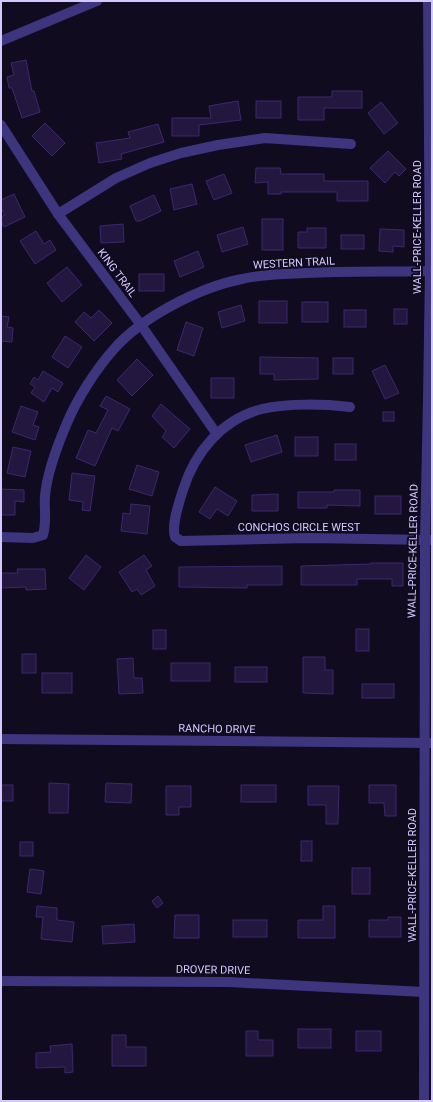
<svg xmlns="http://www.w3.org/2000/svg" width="433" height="1102" font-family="Roboto,sans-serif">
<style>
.building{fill:#231740;stroke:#3c286d}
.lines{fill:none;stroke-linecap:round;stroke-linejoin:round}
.minor{stroke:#3e357f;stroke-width:10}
.labels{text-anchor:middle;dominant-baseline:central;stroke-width:4;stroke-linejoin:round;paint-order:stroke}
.street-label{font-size:11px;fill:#d4c9ff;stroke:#110b1f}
</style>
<rect width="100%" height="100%" fill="#110b1f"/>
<g class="building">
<path d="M 26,60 L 32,91 L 34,91 L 40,112 L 22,118 L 12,88 L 9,88 L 7,77 L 14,75 L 11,63 Z"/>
<path d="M 332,91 L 362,91 L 362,108 L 324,108 L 324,120 L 298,120 L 298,97 L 332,97 Z"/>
<path d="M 238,101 L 241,120 L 199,125 L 199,136 L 172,136 L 172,118 L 211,118 L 209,106 Z"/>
<rect x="256" y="101" width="25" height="17"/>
<path d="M 381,102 L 398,123 L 384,134 L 368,113 Z"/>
<path d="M 45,123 L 65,143 L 52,156 L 32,136 Z"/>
<path d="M 158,124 L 164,142 L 121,154 L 122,159 L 99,163 L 96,143 L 130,138 L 128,132 Z"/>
<path d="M 388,151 L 406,169 L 399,176 L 395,172 L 385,183 L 370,168 Z"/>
<path d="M 256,168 L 280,168 L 281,174 L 324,174 L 324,181 L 368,181 L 368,201 L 337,201 L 337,192 L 281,192 L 281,194 L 268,194 L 268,182 L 255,183 Z"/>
<path d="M 224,174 L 232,193 L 214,200 L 206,181 Z"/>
<path d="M 192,184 L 197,204 L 174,210 L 170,189 Z"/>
<path d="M 14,194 L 25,217 L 4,227 L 1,222 L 1,217 L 5,215 L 1,208 L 1,200 Z"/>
<path d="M 154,195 L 161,211 L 140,221 L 136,221 L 130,206 Z"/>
<rect x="262" y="219" width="21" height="31"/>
<path d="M 123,224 L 124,242 L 101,243 L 100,226 Z"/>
<path d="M 243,227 L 248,244 L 222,252 L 217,235 Z"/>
<path d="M 307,228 L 326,228 L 326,248 L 298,248 L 298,232 L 307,232 Z"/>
<path d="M 380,229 L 404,230 L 404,247 L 393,246 L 393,252 L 379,251 Z"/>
<path d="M 36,231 L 44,244 L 50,240 L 56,250 L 35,264 L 20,241 Z"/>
<rect x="341" y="235" width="23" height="14"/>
<path d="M 198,251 L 204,267 L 180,277 L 174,261 Z"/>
<path d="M 67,267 L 82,285 L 62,302 L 47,283 Z"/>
<rect x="139" y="274" width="25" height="17"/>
<rect x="259" y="301" width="28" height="22"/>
<rect x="302" y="302" width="26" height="20"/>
<path d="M 241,305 L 245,321 L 222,328 L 218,312 Z"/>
<rect x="394" y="309" width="13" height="15"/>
<path d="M 99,310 L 112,323 L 94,341 L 75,322 L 84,312 L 91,318 Z"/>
<rect x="344" y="310" width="22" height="17"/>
<path d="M 1,316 L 9,317 L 7,327 L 13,328 L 12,342 L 1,341 Z"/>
<path d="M 186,322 L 203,328 L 194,356 L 177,350 Z"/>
<path d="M 65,336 L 82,347 L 68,368 L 52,357 Z"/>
<path d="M 260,357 L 318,358 L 318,379 L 274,380 L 274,374 L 260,374 Z"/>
<rect x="333" y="358" width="20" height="16"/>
<path d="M 137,359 L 153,375 L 132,396 L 117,380 Z"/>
<path d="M 385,365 L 399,393 L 385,399 L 372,371 Z"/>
<path d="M 43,371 L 63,383 L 58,392 L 52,388 L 44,402 L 31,393 L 35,387 L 30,384 L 34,377 L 38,380 Z"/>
<rect x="211" y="378" width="23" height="20"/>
<path d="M 106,396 L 130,409 L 118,431 L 112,428 L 95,466 L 76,458 L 88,430 L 96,433 L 108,410 L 100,406 Z"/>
<path d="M 161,404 L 190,429 L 174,448 L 162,437 L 166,431 L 152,416 Z"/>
<path d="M 21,406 L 38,412 L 33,425 L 39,427 L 35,440 L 12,432 Z"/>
<rect x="383" y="412" width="11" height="9"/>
<path d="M 277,435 L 282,452 L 251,462 L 245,445 Z"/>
<rect x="295" y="437" width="23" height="19"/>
<rect x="335" y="444" width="21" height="16"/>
<path d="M 13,447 L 31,451 L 25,477 L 7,473 Z"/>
<path d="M 137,465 L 159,472 L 152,496 L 129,489 Z"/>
<path d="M 72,473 L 95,476 L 90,511 L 82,510 L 83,502 L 69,500 Z"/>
<path d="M 215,487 L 237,501 L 228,516 L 217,509 L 210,519 L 199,512 Z"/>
<path d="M 1,489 L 24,490 L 24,502 L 15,501 L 15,515 L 1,515 Z"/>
<path d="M 334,490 L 360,490 L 360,506 L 327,505 L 327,508 L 298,508 L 298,492 L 334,492 Z"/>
<path d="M 278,494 L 278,511 L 252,511 L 252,495 Z"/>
<rect x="375" y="496" width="26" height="18"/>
<path d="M 131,504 L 150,506 L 147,534 L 121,531 L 123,513 L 130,514 Z"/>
<path d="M 86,555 L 101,567 L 84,590 L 69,578 Z"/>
<path d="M 144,555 L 152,566 L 146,570 L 155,586 L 141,595 L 137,589 L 132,592 L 119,572 Z"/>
<path d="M 371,563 L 403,563 L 403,586 L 392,586 L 392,579 L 357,579 L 357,585 L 301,585 L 301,566 L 371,564 Z"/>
<path d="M 282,566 L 282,585 L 247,585 L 247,588 L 179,587 L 179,567 Z"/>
<path d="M 17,569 L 45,569 L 46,589 L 26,590 L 26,587 L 1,588 L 1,573 L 18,573 Z"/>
<rect x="356" y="629" width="13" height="22"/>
<rect x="153" y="630" width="13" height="19"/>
<rect x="22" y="654" width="14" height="19"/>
<path d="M 303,657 L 325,657 L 325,670 L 333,670 L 333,694 L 303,693 Z"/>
<path d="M 133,658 L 134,678 L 142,678 L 143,693 L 119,694 L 117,659 Z"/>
<rect x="171" y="663" width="39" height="18"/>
<rect x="235" y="667" width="32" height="15"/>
<rect x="42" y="673" width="30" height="20"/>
<rect x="362" y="684" width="32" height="14"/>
<path d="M 49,783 L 69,784 L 68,813 L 49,813 Z"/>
<path d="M 106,783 L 132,784 L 131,803 L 105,802 Z"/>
<rect x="1" y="785" width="12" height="16"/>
<rect x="241" y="785" width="35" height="17"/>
<path d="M 369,785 L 396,785 L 396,816 L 385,816 L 384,803 L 369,803 Z"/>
<path d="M 166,786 L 191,786 L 191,807 L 179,807 L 179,815 L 166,815 Z"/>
<path d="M 308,786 L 339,786 L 338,824 L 326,824 L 326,805 L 308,805 Z"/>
<rect x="301" y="841" width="11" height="20"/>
<rect x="20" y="842" width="13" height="14"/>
<rect x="352" y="868" width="18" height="26"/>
<path d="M 30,869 L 44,871 L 41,894 L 27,892 Z"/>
<path d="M 158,896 L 163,903 L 157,908 L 152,901 Z"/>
<path d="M 37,906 L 57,908 L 57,920 L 74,922 L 72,942 L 41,939 L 43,917 L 36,917 Z"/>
<path d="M 323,906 L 335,906 L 335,938 L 298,938 L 298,920 L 323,920 Z"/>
<path d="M 175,915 L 199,915 L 199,938 L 174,938 Z"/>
<path d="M 388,917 L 401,917 L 401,937 L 369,937 L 369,920 L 388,920 Z"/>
<rect x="233" y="920" width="34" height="17"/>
<path d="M 134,924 L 135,942 L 103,944 L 102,926 Z"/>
<rect x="298" y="1029" width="33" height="19"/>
<path d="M 246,1031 L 258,1031 L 258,1040 L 273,1040 L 273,1056 L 246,1056 Z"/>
<rect x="356" y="1031" width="25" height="20"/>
<path d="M 112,1035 L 126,1035 L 126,1047 L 146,1047 L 146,1066 L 112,1066 Z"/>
<path d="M 72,1044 L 73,1072 L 65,1073 L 65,1067 L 36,1068 L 36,1053 L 51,1052 L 50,1046 Z"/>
</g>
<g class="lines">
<g class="minor">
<path d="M 1,41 L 97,1"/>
<path d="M 1,125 L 58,214 L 141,325 L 216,433"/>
<path d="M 58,214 L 116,178 L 150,163 L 181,153 L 218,145 L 265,138 L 351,144"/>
<path d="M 350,407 C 324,404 288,403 262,409 C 222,419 195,452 183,490 C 179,503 171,525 175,537 L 181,541 L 308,538 L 432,540"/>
<path d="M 1,537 L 33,538 L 43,535 C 47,522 44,509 45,496 C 47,473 58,444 67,423 C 77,399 96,369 114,349 C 142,317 200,287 242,279 C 263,274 284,274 305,273 C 347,271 388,272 430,271"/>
<path d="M 1,739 L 432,743"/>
<path d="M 1,981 L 229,982 L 424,992"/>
<path d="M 424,1101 L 425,539 L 428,400 L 430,271 L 428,1"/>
</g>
</g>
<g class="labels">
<g class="street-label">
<text transform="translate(417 227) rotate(-90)">WALL-PRICE-KELLER ROAD</text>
<text transform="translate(294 263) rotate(-3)">WESTERN TRAIL</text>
<text transform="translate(117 273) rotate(53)">KING TRAIL</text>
<text x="299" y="527">CONCHOS CIRCLE WEST</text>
<text transform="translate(413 551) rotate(-89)">WALL-PRICE-KELLER ROAD</text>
<text transform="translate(217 729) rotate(1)">RANCHO DRIVE</text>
<text transform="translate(412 875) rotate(-90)">WALL-PRICE-KELLER ROAD</text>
<text transform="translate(213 970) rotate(1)">DROVER DRIVE</text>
</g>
</g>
<rect width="433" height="1102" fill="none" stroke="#d4c9ff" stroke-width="4"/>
</svg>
